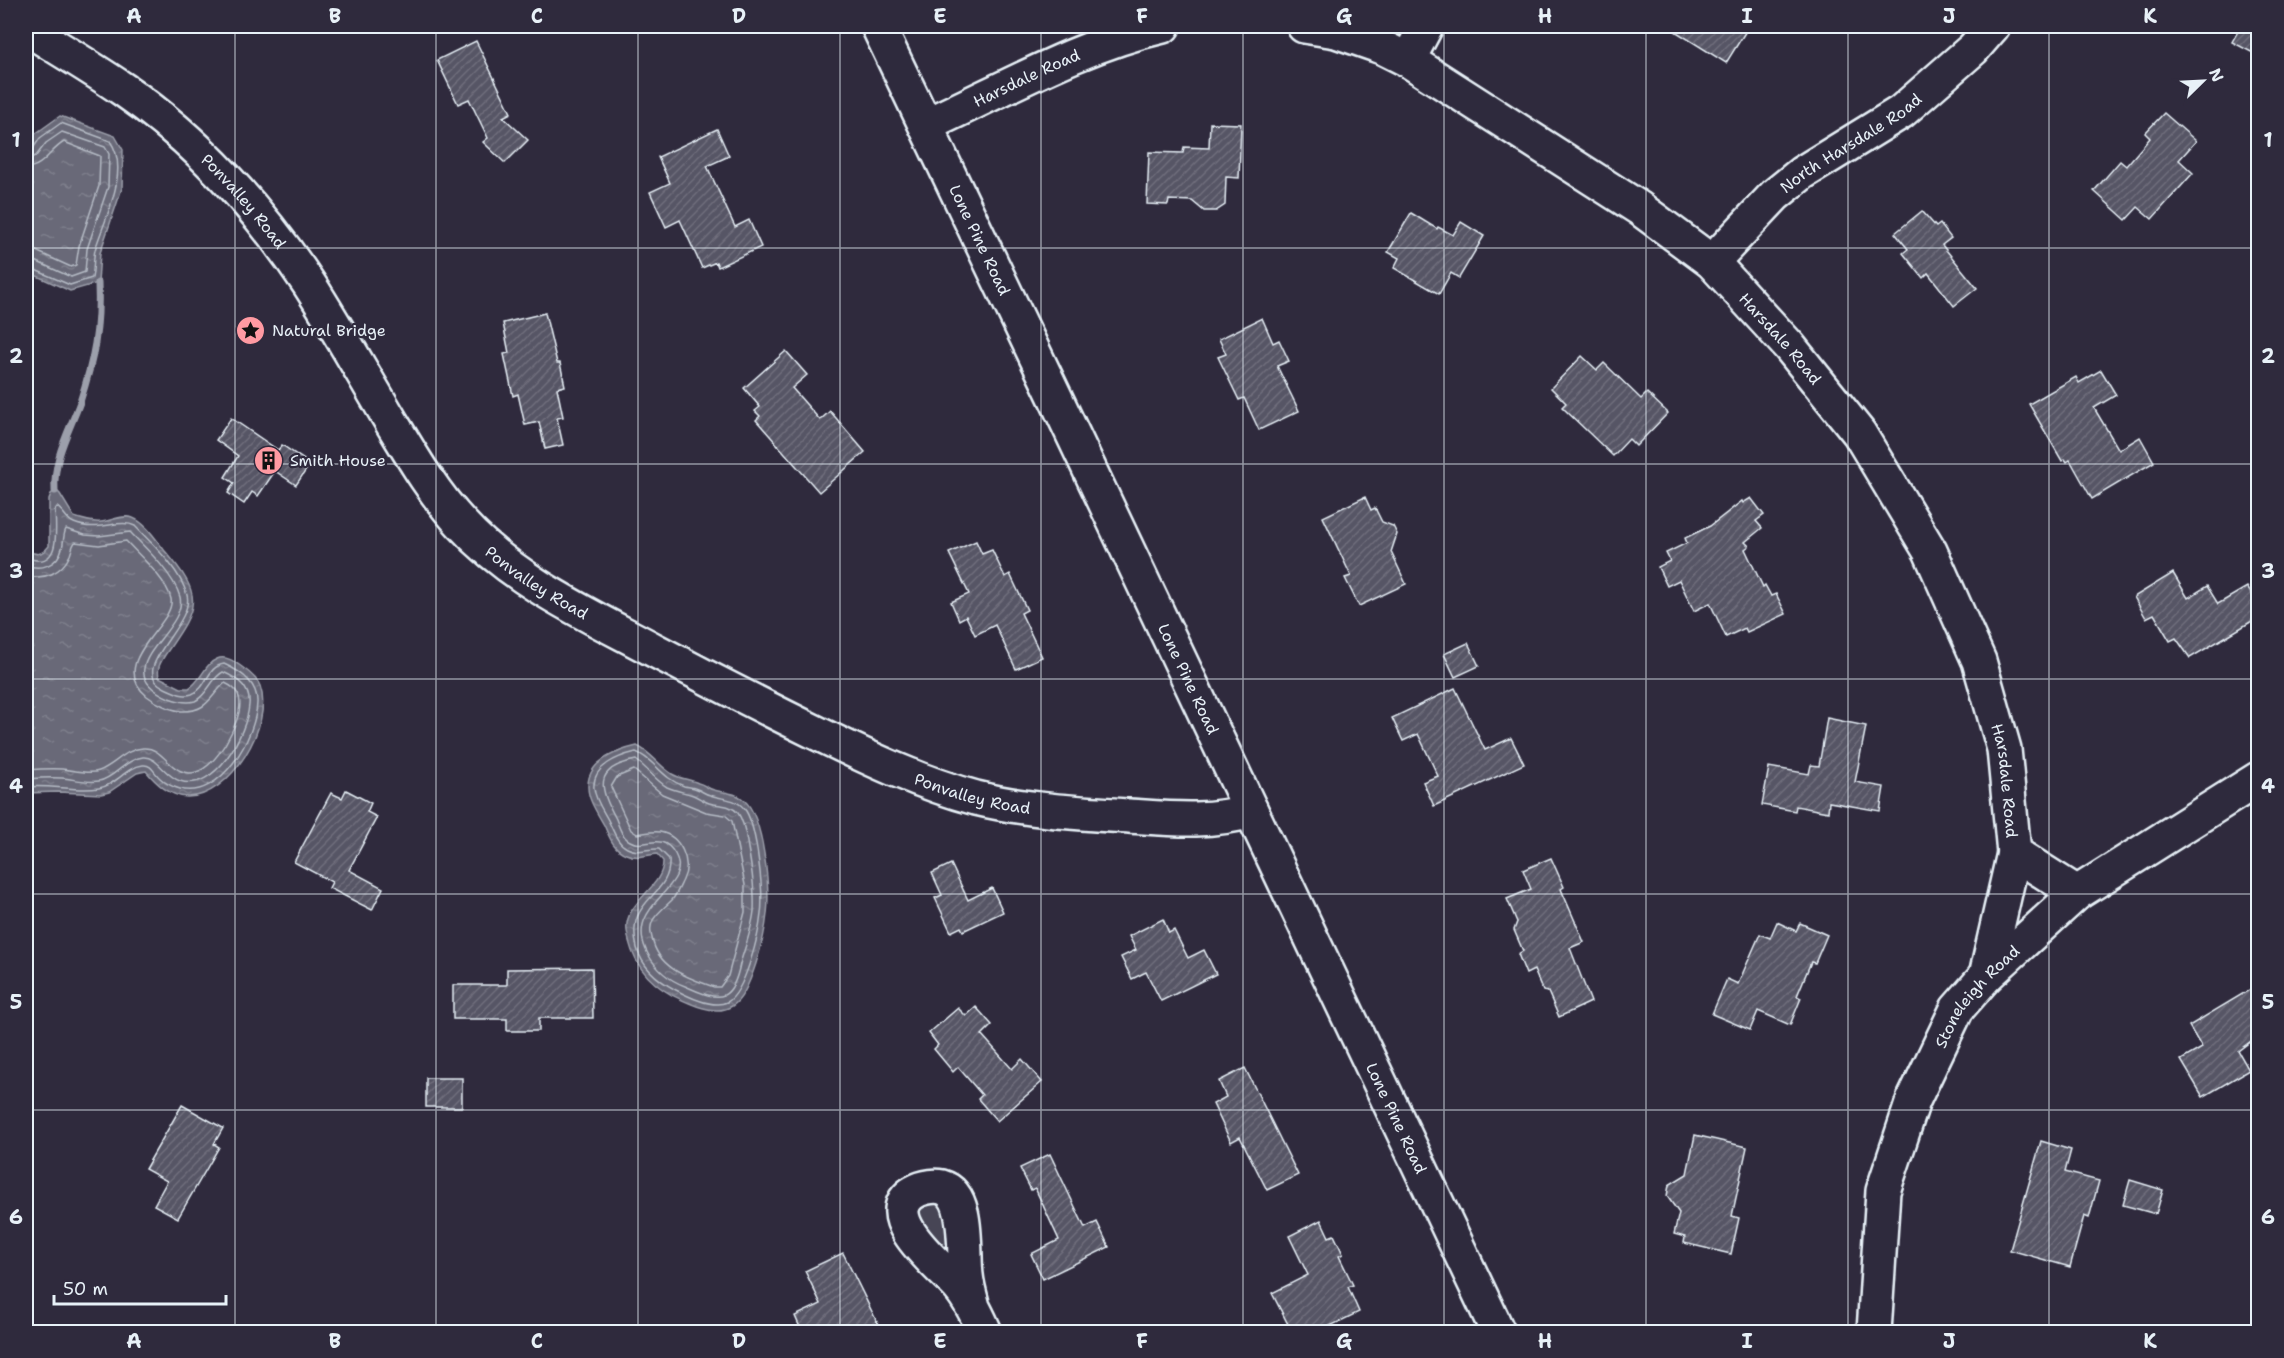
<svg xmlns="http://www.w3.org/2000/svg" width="2284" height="1358" font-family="'Shantell Sans',sans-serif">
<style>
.grass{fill:#464455;stroke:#979aa6;stroke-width:1.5}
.water{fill:url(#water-ripples);stroke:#9c9fab;stroke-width:1.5}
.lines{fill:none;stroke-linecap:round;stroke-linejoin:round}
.shore{stroke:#b5bbc5;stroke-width:1.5}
.stream{stroke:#9c9fab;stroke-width:7}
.building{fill:url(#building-hatch);stroke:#e8f1f8;stroke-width:1.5}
.minor-casing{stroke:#e8f1f8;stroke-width:38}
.minor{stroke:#2f2a3d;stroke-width:33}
.grid{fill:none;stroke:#e8f1f8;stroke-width:1.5;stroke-opacity:0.55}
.labels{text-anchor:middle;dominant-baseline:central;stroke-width:4.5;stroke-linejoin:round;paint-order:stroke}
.street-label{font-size:16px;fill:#e8f1f8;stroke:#2f2a3d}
.poi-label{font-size:16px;fill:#e8f1f8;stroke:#2f2a3d;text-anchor:start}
.neatline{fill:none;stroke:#e8f1f8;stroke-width:2}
.grid-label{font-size:20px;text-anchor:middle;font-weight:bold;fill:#e8f1f8}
</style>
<defs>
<pattern id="water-ripples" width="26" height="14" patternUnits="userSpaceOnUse" patternTransform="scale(1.5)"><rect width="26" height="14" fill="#696978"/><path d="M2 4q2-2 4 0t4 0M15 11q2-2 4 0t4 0" fill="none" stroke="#7e7f8c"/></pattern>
<pattern id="building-hatch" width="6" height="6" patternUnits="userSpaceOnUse" patternTransform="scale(1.5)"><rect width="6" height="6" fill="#575565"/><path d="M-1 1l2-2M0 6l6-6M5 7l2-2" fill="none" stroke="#6f6e7c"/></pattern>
</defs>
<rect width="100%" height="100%" fill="#2f2a3d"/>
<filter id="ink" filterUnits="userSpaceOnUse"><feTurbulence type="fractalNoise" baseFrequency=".0167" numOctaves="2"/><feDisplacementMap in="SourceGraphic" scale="12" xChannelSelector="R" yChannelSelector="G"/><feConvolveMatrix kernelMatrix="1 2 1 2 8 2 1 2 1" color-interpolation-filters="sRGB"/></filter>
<g filter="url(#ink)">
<path class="grass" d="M 920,1200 L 944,1200 L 951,1248 L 941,1252 L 931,1241 L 916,1212 Z"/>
<g class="water">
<path d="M 60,116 L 115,136 L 123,150 L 122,188 L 100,253 L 98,283 L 70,291 L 26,271 L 26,149 L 35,134 Z"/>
<path d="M 56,490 L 60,494 L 74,517 C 83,520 92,523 101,522 C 111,521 124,514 133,518 C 146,523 157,541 165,551 C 206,598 197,608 165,655 C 160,663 157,668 159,677 L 181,688 L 189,688 C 201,682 204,664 217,659 C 226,655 235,662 242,667 C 249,672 257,678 260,686 C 274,724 230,798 187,797 C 169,796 156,783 146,771 L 137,773 L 109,792 L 101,794 L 58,792 L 26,793 L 26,550 C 36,555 41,556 49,546 L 49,499 L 51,494 Z"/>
<path d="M 637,746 C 651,752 659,766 672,774 C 680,779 689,779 698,783 C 704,784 708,789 714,790 C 725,793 735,792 744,800 C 764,817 770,889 767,914 C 765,935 751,995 732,1006 C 715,1017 688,1003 672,995 C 646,981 631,960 627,931 C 623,902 664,888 663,861 L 657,854 C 646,855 637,859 626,854 C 613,849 609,836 604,825 C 598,814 588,800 588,787 C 587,761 616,751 637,746 Z"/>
</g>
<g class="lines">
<g class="shore">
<path d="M 26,152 L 32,150 L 40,138 L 61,123 L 110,141 C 131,170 104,220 95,250 C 93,259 94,269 92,278 L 70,285 L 26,266"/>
<path d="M 26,159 L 36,156 L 46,143 L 62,132 L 105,147 L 109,154 L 108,187 L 87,249 L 85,272 L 71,277 L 33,260 L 26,259"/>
<path d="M 26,168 C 44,167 49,151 64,142 L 100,156 L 99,186 L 79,246 L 76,265 L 71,267 L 36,251 L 26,250"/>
<path d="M 26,557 C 61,572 56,531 55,510 L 57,507 C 64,511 66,520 74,523 C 97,533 120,518 135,526 C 153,545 180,569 187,595 C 195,625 125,670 165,688 C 174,692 182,697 192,694 C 207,689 207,666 224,664 C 240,671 258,683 257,703 C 256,736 221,800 180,789 C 173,787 165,783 160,778 C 154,773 152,764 143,765 C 126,767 115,786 99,788 C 77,792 50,784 26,787"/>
<path d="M 26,565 C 41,571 58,565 62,548 C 64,542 63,535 66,529 L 85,535 L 99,536 L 130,532 C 146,548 174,575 180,597 C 188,632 103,669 169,698 C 177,701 186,704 195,701 C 208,695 211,678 223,672 C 237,678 251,688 249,705 C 247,733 215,793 180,781 C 165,776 157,756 143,757 C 125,759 115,778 99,781 C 87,783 74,779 62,778 C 50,777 38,778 26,779"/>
<path d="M 26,575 C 43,581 62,573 70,555 C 72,550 72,546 75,542 L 99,545 L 126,541 C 139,555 167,580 171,599 C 176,624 106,662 147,696 C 156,703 170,710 181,711 C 208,712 209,697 225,683 C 238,689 242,697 239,712 C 234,733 209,783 181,771 C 166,765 161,747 143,748 C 125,749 115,765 99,771 C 89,775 73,770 62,769 C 50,768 38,769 26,770"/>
<path d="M 636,752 C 654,759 662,779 684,786 C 688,787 693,787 697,789 C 702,791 705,794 710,795 C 723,800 737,797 746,811 C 757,829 764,893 761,914 C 759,934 745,993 727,1002 C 713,1009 689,997 676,990 C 659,981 642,967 637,948 C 624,897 672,898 669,859 L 659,849 C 648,848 638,854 627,848 C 617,843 614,832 609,822 C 604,812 595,800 594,788 C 592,766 619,756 636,752 Z"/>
<path d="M 636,760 C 647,768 655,780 667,787 C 676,791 684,792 693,795 C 698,797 703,801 709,803 C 720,806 731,804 738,813 C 745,823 746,837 748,848 C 752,869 755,890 754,911 C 752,929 745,947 740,964 C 738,974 734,990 724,995 C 713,1000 695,990 685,986 C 669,980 656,969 648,954 C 621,904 695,889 675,854 C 661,830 645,850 630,841 C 622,837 619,827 616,819 C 600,789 592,768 636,760 Z"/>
<path d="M 634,770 L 662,794 L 706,812 L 725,815 L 732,821 L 745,885 L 745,912 L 728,976 L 720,987 L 714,987 C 689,978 658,969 652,938 C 650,931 650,927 653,920 C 658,912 665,907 672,900 C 677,894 680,886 683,880 C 692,862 681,836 660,832 C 652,831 645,833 637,834 L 631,830 L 611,787 L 617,777 Z"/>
</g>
<path class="stream" d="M 55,491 C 53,458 69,432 80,402 C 94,359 100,328 98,283"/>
</g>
<g class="building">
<path d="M 1667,26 L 1749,26 L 1726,63 Z"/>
<path d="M 2241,26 L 2259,26 L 2259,56 L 2232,42 Z"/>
<path d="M 476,41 L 511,113 L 503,117 L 528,140 L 505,163 L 483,142 L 488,138 L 469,99 L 458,104 L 437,60 Z"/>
<path d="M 2164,113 L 2196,141 L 2179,160 L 2193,173 L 2152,219 L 2138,207 L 2126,220 L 2094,191 L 2120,161 L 2126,166 L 2150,138 L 2145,133 Z"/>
<path d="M 1210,123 L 1241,124 L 1239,178 L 1226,177 L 1225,205 L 1216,211 L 1204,211 L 1192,201 L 1169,200 L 1168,205 L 1147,204 L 1149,152 L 1183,153 L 1184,147 L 1209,148 Z"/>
<path d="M 717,129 L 729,156 L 707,166 L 735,227 L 749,220 L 761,247 L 718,267 L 716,262 L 702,268 L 680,220 L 666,227 L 650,192 L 670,183 L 658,157 Z"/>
<path d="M 1922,211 L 1936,227 L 1940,224 L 1951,238 L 1942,245 L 1977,288 L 1954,306 L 1928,273 L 1923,278 L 1903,253 L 1908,249 L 1895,233 Z"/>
<path d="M 1411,213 L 1437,229 L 1438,227 L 1453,235 L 1461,222 L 1484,236 L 1459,278 L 1451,273 L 1439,294 L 1394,268 L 1399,258 L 1388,252 Z"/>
<path d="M 545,313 L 557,363 L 560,363 L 565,386 L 557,388 L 563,417 L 557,418 L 563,445 L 545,449 L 539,422 L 525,425 L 518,394 L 513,396 L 504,354 L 509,353 L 503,323 Z"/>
<path d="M 1262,318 L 1273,343 L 1279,340 L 1289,361 L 1277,366 L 1299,411 L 1259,430 L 1244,398 L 1239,400 L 1218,357 L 1226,354 L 1219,339 Z"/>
<path d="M 786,351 L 807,375 L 792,388 L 820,420 L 830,411 L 865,452 L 819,492 L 756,420 L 760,416 L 755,411 L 760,407 L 744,388 Z"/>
<path d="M 1582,356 L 1597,370 L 1604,363 L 1641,399 L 1647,393 L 1668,413 L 1636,446 L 1629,439 L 1613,456 L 1562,407 L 1566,403 L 1551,388 Z"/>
<path d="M 2101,370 L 2116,395 L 2094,408 L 2119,450 L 2140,437 L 2154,462 L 2092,499 L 2070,460 L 2067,462 L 2065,459 L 2062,461 L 2029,404 L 2076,377 L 2079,383 Z"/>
<path d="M 231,418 L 278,450 L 282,445 L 310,464 L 296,485 L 275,471 L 258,496 L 252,492 L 244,504 L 228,493 L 234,483 L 225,477 L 238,456 L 216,440 Z"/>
<path d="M 1365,497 L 1371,510 L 1375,508 L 1382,522 L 1393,526 L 1397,534 L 1391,552 L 1406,584 L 1359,606 L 1345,578 L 1351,576 L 1323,517 Z"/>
<path d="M 1751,498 L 1764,515 L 1756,521 L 1762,528 L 1745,542 L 1749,546 L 1745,549 L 1763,587 L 1765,585 L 1771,596 L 1776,594 L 1786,614 L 1747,632 L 1745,628 L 1726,637 L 1710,603 L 1694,611 L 1679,580 L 1667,586 L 1658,567 L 1670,561 L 1666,553 L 1687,543 L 1685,538 L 1710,526 L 1742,501 L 1743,503 Z"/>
<path d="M 976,541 L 982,554 L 992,550 L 1005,577 L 1010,574 L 1027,610 L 1021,613 L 1042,657 L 1016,669 L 995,625 L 975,635 L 966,616 L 959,620 L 951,602 L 969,594 L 949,553 Z"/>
<path d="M 2173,573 L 2188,598 L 2207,586 L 2218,604 L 2247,587 L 2259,606 L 2259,617 L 2190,658 L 2176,638 L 2170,641 L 2154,614 L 2146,618 L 2134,597 Z"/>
<path d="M 1468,643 L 1479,666 L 1455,677 L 1444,654 Z"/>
<path d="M 1455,688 L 1485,750 L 1511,738 L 1524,764 L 1434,806 L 1423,782 L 1438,776 L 1418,734 L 1403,741 L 1392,718 Z"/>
<path d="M 1827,718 L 1866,726 L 1855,782 L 1884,787 L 1880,811 L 1829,802 L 1828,812 L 1796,806 L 1795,811 L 1762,805 L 1769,767 L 1809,774 L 1811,765 L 1819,766 Z"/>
<path d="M 346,790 L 371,803 L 367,812 L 377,817 L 349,870 L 383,888 L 372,910 L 329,888 L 332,882 L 294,862 L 331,793 L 342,798 Z"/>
<path d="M 1551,858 L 1564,887 L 1561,889 L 1584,942 L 1570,948 L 1591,1002 L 1559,1017 L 1548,992 L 1543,991 L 1534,970 L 1526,974 L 1518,954 L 1523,951 L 1514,930 L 1517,922 L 1507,899 L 1531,889 L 1523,870 Z"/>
<path d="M 951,864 L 968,900 L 992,888 L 1003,912 L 963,931 L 961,927 L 951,932 L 935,898 L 942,895 L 932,873 Z"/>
<path d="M 1163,919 L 1169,933 L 1174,930 L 1188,958 L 1204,950 L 1216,974 L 1161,1001 L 1146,972 L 1132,979 L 1121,957 L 1136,950 L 1129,936 Z"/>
<path d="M 1777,922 L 1796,931 L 1800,923 L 1827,935 L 1815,963 L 1811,962 L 1797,996 L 1801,998 L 1790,1025 L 1758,1011 L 1750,1030 L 1712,1014 L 1727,979 L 1738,984 L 1760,934 L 1770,938 Z"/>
<path d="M 592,968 L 593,1018 L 539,1018 L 539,1031 L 507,1031 L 507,1019 L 453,1019 L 453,985 L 507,985 L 507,969 Z"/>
<path d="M 2259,984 L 2259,1035 L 2238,1051 L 2249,1070 L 2203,1097 L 2181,1060 L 2202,1048 L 2189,1026 Z"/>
<path d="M 976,1007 L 992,1025 L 982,1035 L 1012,1069 L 1022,1059 L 1042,1082 L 997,1121 L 978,1099 L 982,1095 L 958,1067 L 953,1072 L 934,1049 L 938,1045 L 929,1033 L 958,1008 L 966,1016 Z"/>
<path d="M 1245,1068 L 1298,1175 L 1267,1190 L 1240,1137 L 1231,1142 L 1213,1104 L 1226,1097 L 1219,1081 Z"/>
<rect x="426" y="1078" width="36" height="29"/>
<path d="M 182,1105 L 223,1128 L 214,1144 L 219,1147 L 178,1218 L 154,1205 L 167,1181 L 145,1169 Z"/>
<path d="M 1695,1135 L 1747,1147 L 1732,1216 L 1739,1218 L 1731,1254 L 1684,1243 L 1685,1237 L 1674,1234 L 1679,1213 L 1667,1196 L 1669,1185 L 1687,1174 Z"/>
<path d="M 2041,1141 L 2071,1150 L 2065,1172 L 2099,1181 L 2089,1218 L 2084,1216 L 2070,1267 L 2010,1250 Z"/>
<path d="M 1050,1154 L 1085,1228 L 1097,1222 L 1109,1247 L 1043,1279 L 1031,1254 L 1059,1240 L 1035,1188 L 1031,1190 L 1020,1168 Z"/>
<path d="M 2130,1180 L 2163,1190 L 2156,1214 L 2123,1205 Z"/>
<path d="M 1321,1220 L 1329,1237 L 1334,1235 L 1343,1254 L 1339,1256 L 1353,1285 L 1348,1287 L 1359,1312 L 1330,1326 L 1333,1332 L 1292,1332 L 1272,1293 L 1308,1275 L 1289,1236 Z"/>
<path d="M 843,1253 L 882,1332 L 802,1332 L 795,1316 L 821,1304 L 805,1271 Z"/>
</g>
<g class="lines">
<defs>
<g id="minor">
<path id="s1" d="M 878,26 L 1059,405 L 1498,1332"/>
<path id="s2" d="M 1304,26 L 1336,31 L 1382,47 L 1408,60 L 1639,208 L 1712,262 L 1789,346 L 1859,433 L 1930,551 L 1979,661 L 2004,749 L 2014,853 L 2077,893"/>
<path id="s3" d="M 26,28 C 58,48 92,68 124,90 C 197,140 260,210 309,284 C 338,329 364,376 392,423 C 413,458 434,494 462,524 C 514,581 587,614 654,650 C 709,679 764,707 819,734 C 870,759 921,783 976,798 C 1025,810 1078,813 1129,816 C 1173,819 1208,823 1251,811"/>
<path d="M 1408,60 L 1426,26"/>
<path id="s4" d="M 926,125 C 1003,90 1080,45 1163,26"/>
<path id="s5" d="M 1712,262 L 1775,195 L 1802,173 L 1901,112 L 1973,49 L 1993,26"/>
<path d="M 1986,976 L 2014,853"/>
<path d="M 973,1307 C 970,1296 967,1286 966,1275 C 963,1253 970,1195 942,1187 C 932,1185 919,1188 911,1194 C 878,1220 944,1269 960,1288 C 971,1301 978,1317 985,1332"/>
<path id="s6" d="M 1874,1332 L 1883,1191 L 1913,1101 L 1957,1009 L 1986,976 L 2077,893 L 2258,779"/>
</g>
</defs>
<use href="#minor" class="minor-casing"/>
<use href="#minor" class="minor"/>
</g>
</g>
<path class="grid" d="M 235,26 L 235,1332M 436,26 L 436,1332M 638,26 L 638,1332M 840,26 L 840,1332M 1041,26 L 1041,1332M 1243,26 L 1243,1332M 1444,26 L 1444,1332M 1646,26 L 1646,1332M 1848,26 L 1848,1332M 2049,26 L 2049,1332M 26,248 L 2258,248M 26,464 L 2258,464M 26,679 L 2258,679M 26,894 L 2258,894M 26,1110 L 2258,1110"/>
<defs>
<symbol id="sight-disc" viewBox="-11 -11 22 22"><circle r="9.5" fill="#ff9aa2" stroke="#2f2a3d"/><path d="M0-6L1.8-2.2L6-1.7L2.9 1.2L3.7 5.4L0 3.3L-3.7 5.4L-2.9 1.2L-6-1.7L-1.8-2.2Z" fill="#111"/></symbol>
<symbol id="building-disc" viewBox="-11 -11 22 22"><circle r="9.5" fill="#ff9aa2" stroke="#2f2a3d"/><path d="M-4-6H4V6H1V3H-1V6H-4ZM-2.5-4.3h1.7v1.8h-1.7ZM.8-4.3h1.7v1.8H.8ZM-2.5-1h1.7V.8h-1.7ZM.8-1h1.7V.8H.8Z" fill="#111"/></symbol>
</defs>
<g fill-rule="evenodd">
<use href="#sight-disc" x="234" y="314" width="33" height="33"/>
<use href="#building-disc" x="252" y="444" width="33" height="33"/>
</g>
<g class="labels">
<g class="street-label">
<text stroke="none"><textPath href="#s4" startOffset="111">Harsdale Road</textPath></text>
<text stroke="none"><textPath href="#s5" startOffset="184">North Harsdale Road</textPath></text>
<text stroke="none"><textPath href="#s3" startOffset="280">Ponvalley Road</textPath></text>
<text stroke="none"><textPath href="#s1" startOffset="237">Lone Pine Road</textPath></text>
<text stroke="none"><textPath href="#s2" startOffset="578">Harsdale Road</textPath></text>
<text stroke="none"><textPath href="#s3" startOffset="766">Ponvalley Road</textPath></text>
<text stroke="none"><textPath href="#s1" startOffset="723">Lone Pine Road</textPath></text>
<text stroke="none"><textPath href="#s2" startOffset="1082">Harsdale Road</textPath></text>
<text stroke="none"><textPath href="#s3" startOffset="1252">Ponvalley Road</textPath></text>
<text stroke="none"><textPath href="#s6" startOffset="360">Stoneleigh Road</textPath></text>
<text stroke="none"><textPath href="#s1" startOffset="1209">Lone Pine Road</textPath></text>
</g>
<g class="poi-label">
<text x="272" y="330">Natural Bridge</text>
<text x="290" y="460">Smith House</text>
</g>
</g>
<rect width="2284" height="1358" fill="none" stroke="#2f2a3d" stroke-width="66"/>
<g transform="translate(2203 81) rotate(66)" stroke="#2f2a3d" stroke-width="4.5" paint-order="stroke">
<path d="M0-4.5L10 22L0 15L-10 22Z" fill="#e8f1f8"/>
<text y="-9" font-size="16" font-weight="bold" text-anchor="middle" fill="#e8f1f8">N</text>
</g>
<path d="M54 1295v9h172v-9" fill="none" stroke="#e8f1f8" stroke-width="3"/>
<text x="63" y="1295" font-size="18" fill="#e8f1f8" stroke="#2f2a3d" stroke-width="4.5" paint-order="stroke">50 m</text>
<rect x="33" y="33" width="2218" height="1292" class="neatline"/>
<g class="grid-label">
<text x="134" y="23">A</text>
<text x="335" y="23">B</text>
<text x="537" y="23">C</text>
<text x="739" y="23">D</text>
<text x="940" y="23">E</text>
<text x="1142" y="23">F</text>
<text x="1344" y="23">G</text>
<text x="1545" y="23">H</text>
<text x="1747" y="23">I</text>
<text x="1949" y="23">J</text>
<text x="2150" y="23">K</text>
<text x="16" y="147">1</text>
<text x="2268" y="147">1</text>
<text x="16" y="363">2</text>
<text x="2268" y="363">2</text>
<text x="16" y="578">3</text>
<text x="2268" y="578">3</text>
<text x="16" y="793">4</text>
<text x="2268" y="793">4</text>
<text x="16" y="1009">5</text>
<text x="2268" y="1009">5</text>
<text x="16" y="1224">6</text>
<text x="2268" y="1224">6</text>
<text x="134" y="1348">A</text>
<text x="335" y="1348">B</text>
<text x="537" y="1348">C</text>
<text x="739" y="1348">D</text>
<text x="940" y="1348">E</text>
<text x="1142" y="1348">F</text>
<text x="1344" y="1348">G</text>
<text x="1545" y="1348">H</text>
<text x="1747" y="1348">I</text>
<text x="1949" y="1348">J</text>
<text x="2150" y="1348">K</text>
</g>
</svg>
